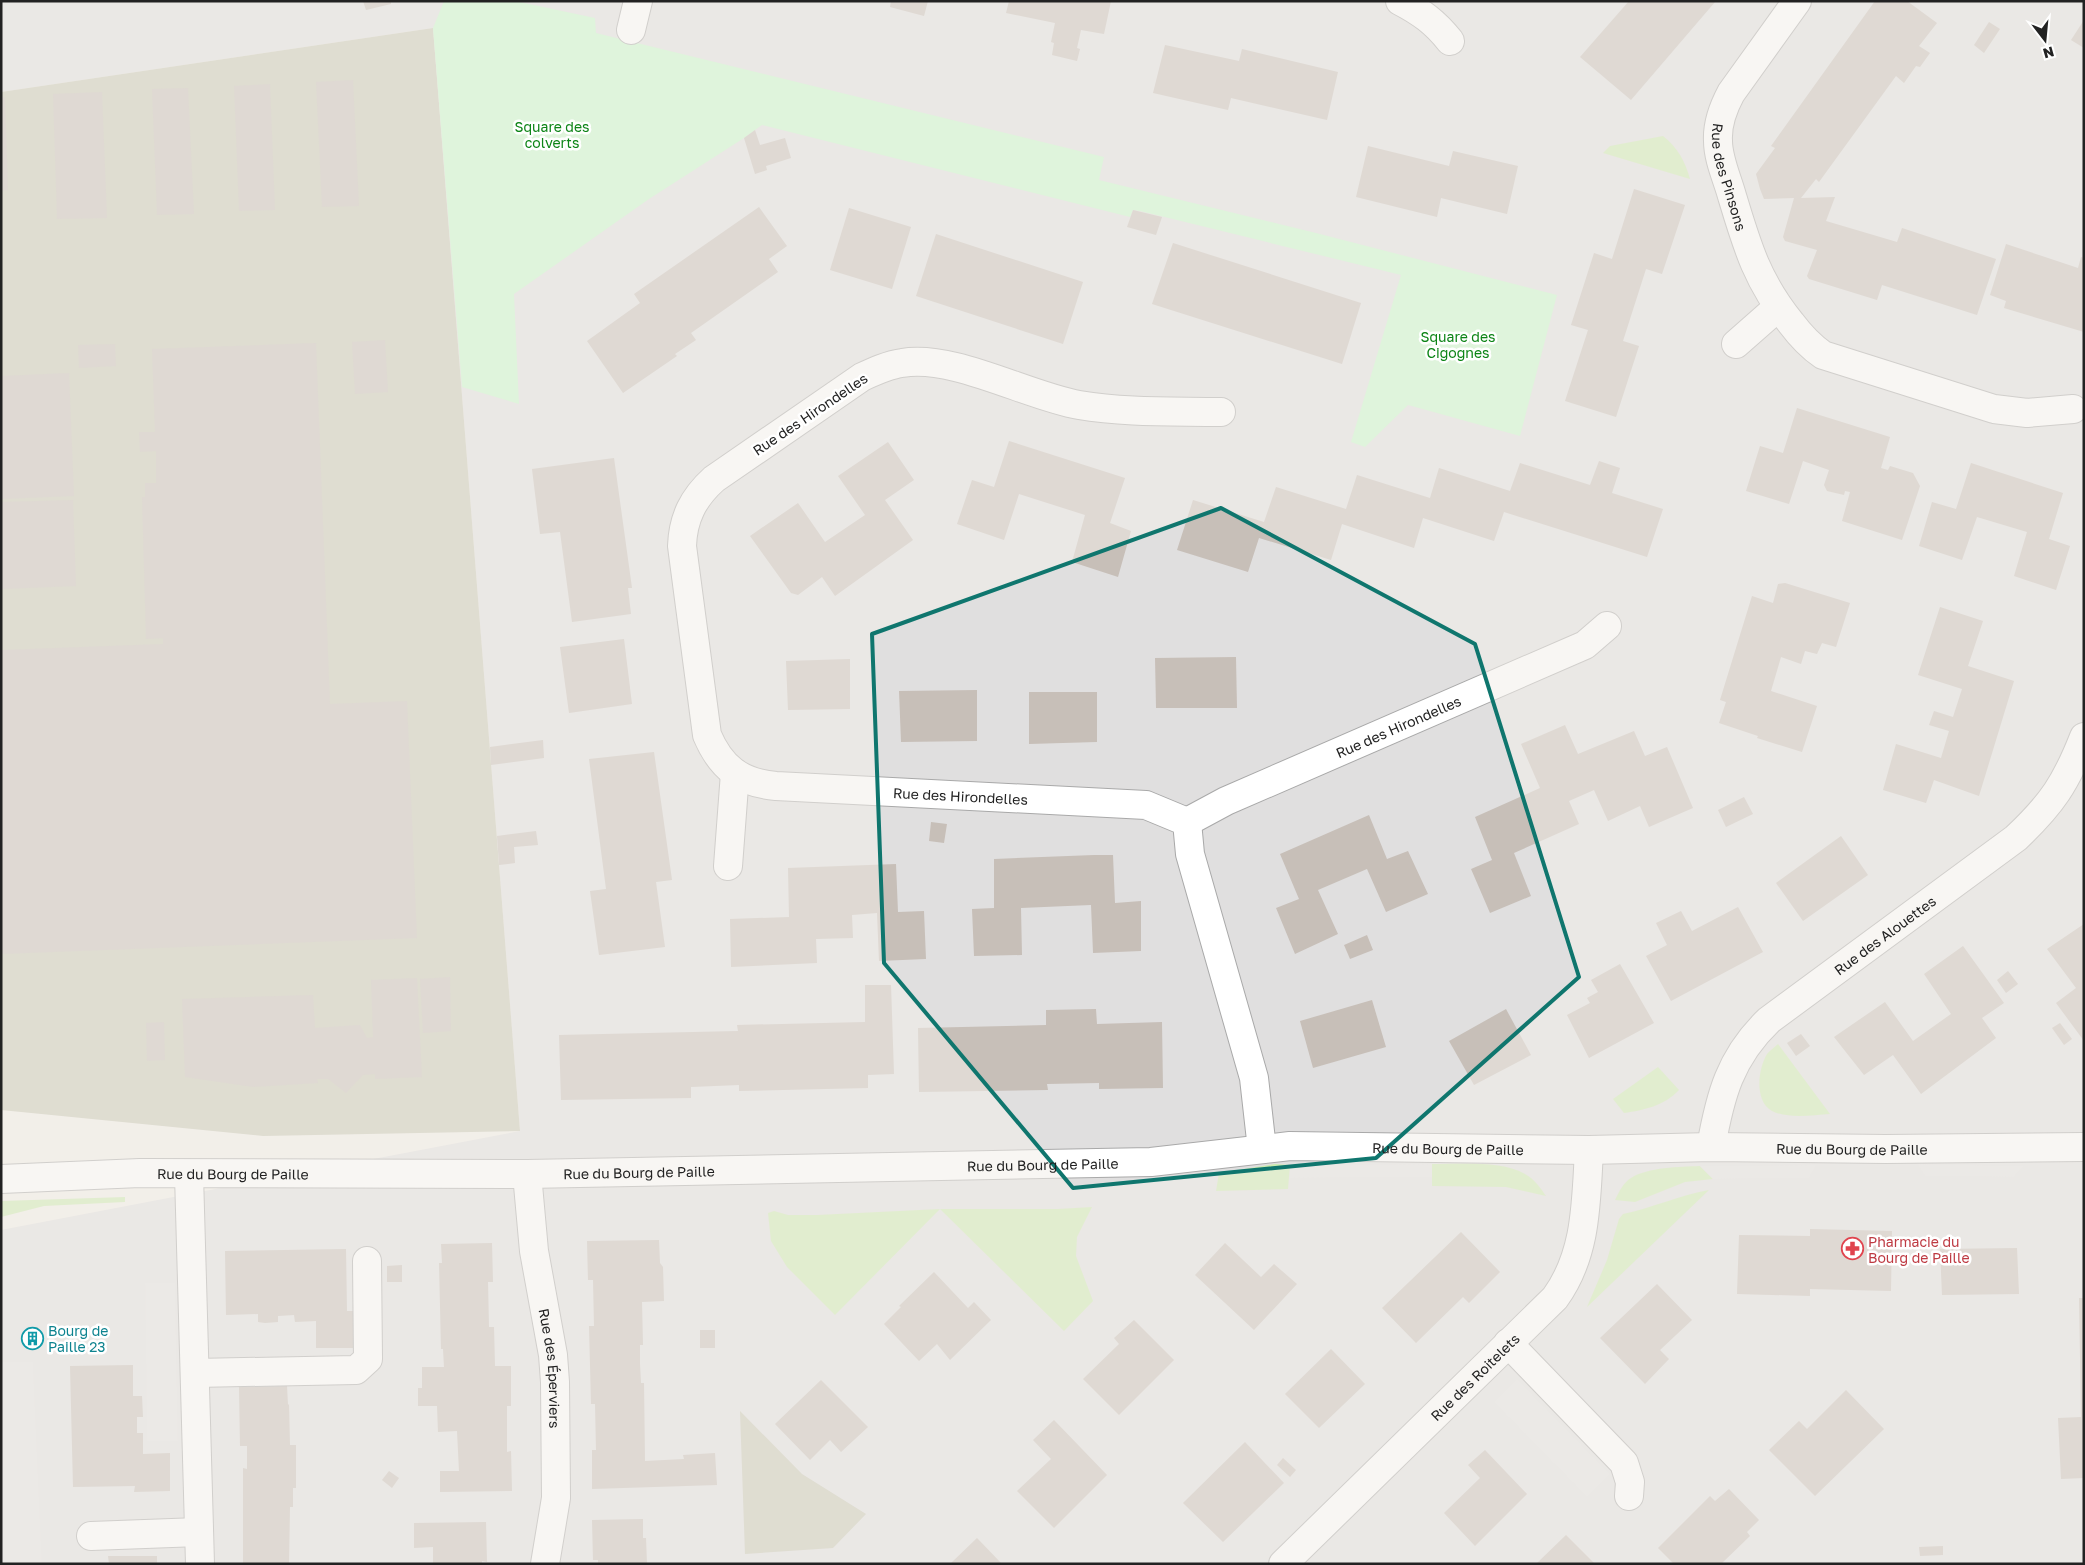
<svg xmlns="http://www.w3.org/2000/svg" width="2085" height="1565" font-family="'Golos Text',sans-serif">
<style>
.residential{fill:#e0dfdf}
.construction{fill:#c7c7b4}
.grass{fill:#cdebb0}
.park{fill:#c8facc}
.parking{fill:#e2e2e2}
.building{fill:#c7bfb8}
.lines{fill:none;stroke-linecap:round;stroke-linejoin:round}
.minor-casing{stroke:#a9a9a9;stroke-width:30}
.minor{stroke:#fff;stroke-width:28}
.marked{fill:none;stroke:#0f766e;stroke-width:4;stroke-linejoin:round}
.labels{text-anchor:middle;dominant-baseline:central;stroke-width:5;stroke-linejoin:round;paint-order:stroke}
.park-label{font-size:14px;fill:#0c8416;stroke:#fff}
.street-label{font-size:14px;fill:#222;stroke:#fff}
.health-label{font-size:14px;fill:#be3a42;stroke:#fff;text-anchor:start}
.culture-label{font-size:14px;fill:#0d838f;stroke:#fff;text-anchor:start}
</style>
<rect width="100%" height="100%" fill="#f2efe9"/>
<path class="residential" d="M 1,1 L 2084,1 L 2084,1564 L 1,1564 L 1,1230 L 520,1131 L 433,28 L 1,92 Z"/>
<g class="construction">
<path d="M 433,28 L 520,1131 L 263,1136 L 1,1110 L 1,92 Z"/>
<path d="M 740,1411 L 802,1474 L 866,1514 L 833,1548 L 745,1554 Z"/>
</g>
<g class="grass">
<path d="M 1663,136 C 1678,148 1685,161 1690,179 L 1603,153 L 1610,146 Z"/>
<path d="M 1778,1044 L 1830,1114 C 1813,1115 1788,1119 1772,1111 C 1754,1101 1758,1069 1767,1054 C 1770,1050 1775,1047 1778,1044 Z"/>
<path d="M 1658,1067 L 1679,1090 C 1664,1106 1644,1110 1624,1113 L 1613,1099 Z"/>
<path d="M 1275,1164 L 1290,1165 L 1288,1189 L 1216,1191 L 1219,1173 Z"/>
<path d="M 1432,1164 C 1458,1164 1502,1160 1525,1174 C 1534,1179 1540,1187 1546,1196 L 1506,1187 L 1432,1186 Z"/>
<path d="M 1700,1166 L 1713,1179 L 1685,1182 L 1635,1202 L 1615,1200 C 1619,1192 1623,1183 1631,1178 C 1648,1167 1680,1167 1700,1166 Z"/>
<path d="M 1709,1190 L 1587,1307 L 1607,1260 L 1619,1219 L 1623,1214 C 1652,1208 1680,1195 1709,1190 Z"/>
<path d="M 125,1197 L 125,1202 L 44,1206 L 1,1217 L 1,1201 Z"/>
<path d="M 1092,1207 L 1077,1237 L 1076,1256 L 1093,1301 L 1064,1331 L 940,1209 L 835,1315 L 787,1267 L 771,1241 L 768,1213 L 774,1211 L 788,1215 L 817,1215 L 940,1209 L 1058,1209 Z"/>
</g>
<path class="park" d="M 444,1 L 515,1 L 595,18 L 596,33 L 1104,157 L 1099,180 L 1316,233 L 1557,295 L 1520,436 L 1408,405 L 1365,447 L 1351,442 L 1401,275 L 1140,211 L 1133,210 L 1130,217 L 762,125 L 744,138 L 649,199 L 514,294 L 519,404 L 462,387 L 433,28 Z"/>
<g class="parking">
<path d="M 1432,1164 L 1432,1177 L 1290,1178 L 1290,1165 Z"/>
<path d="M 1917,1164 L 2024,1166 L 2014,1177 L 1925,1176 Z"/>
<path d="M 1816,1165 L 1809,1178 L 1713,1179 L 1700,1166 Z"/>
<path d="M 145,1283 L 175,1283 L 178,1441 L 147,1441 Z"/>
<path d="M 1,1362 L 33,1362 L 42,1564 L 1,1564 Z"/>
<path d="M 1517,1379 L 1610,1474 L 1587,1497 L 1494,1402 Z"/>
</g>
<g class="building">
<path d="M 363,1 L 391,1 L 391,4 L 366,10 Z"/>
<path d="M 891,1 L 928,1 L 924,16 L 890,7 Z"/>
<path d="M 1009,1 L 1111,1 L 1104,34 L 1081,30 L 1077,48 L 1080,49 L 1077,61 L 1052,55 L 1054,43 L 1051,42 L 1055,23 L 1006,13 Z"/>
<path d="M 1629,1 L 1715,2 L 1631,100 L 1580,57 Z"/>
<path d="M 1875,1 L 1907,1 L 1937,23 L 1919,46 L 1930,53 L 1920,67 L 1916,66 L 1904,83 L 1896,76 L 1819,182 L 1816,179 L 1801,198 L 1835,197 L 1826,221 L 1897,242 L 1902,228 L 1996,259 L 1977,315 L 1882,285 L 1877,300 L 1809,279 L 1807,276 L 1817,250 L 1785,241 L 1783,237 L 1794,198 L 1764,199 L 1760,189 L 1756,174 L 1775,148 L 1771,146 Z"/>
<path d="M 2084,20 L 2084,48 L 2071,40 Z"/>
<path d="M 1989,22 L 2000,29 L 1984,53 L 1974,45 Z"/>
<path d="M 1165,45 L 1239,61 L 1242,49 L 1338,72 L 1327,120 L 1231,98 L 1228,110 L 1153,93 Z"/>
<path d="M 353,80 L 359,206 L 322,207 L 316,82 Z"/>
<path d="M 270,84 L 275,210 L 239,211 L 234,86 Z"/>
<path d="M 188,88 L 194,214 L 157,215 L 152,89 Z"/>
<path d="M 102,92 L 107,218 L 57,219 L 53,94 Z"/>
<path d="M 5,97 L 8,190 L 1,191 L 1,98 Z"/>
<path d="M 755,130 L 760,145 L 785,138 L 791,158 L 766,166 L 767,170 L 755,174 L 744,138 Z"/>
<path d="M 1368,146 L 1449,166 L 1453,151 L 1518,166 L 1507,214 L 1441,198 L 1437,217 L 1356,197 Z"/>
<path d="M 1634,189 L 1685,205 L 1662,274 L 1646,269 L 1623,341 L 1639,346 L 1616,417 L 1565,401 L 1588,330 L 1571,325 L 1594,253 L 1612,259 Z"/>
<path d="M 759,207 L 787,246 L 769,259 L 778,272 L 691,333 L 696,340 L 675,354 L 677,356 L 623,393 L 587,341 L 640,303 L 634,294 Z"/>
<path d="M 849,208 L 911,227 L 892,289 L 830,270 Z"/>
<path d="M 1133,210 L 1162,217 L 1156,235 L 1127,227 Z"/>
<path d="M 936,234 L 1083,282 L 1063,344 L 916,296 Z"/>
<path d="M 1173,243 L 1361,303 L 1342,364 L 1152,304 Z"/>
<path d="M 2006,244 L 2078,268 L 2081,257 L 2084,258 L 2084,332 L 2004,308 L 2006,301 L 1990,295 Z"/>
<path d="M 385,340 L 388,392 L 355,394 L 352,342 Z"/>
<path d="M 316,343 L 330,704 L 407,701 L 417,938 L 1,954 L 1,650 L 163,644 L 163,638 L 146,639 L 142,497 L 145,497 L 145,483 L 156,483 L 156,451 L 140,452 L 139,432 L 155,432 L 152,349 Z"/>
<path d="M 115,344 L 116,366 L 79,368 L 78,345 Z"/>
<path d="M 69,373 L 74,496 L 1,499 L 1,376 Z"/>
<path d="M 1797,408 L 1890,437 L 1881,468 L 1888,470 L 1890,466 L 1913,473 L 1920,486 L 1902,540 L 1842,521 L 1850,492 L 1845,491 L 1844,495 L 1827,491 L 1824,485 L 1829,470 L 1803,461 L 1789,504 L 1746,491 L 1760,446 L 1783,453 Z"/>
<path d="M 1009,441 L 1125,478 L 1110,523 L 1131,531 L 1118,577 L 1072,562 L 1085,515 L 1019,494 L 1004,540 L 957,524 L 972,480 L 994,487 Z"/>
<path d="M 888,442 L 914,480 L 885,500 L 913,540 L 835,596 L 822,577 L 798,595 L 791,593 L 750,536 L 798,503 L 825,542 L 865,515 L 838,476 Z"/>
<path d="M 614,458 L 632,588 L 628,588 L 631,614 L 572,622 L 560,532 L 540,534 L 532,469 Z"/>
<path d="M 1599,461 L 1620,468 L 1612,493 L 1663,509 L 1647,557 L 1504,512 L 1494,541 L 1423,518 L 1414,548 L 1342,524 L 1331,560 L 1259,538 L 1248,572 L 1177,550 L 1193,500 L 1264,522 L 1276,487 L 1346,509 L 1357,475 L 1430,498 L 1439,468 L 1510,491 L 1520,463 L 1590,485 Z"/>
<path d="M 1971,463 L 2063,493 L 2049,539 L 2070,546 L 2056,590 L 2014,576 L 2027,532 L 1977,517 L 1962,560 L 1919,546 L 1932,502 L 1956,509 Z"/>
<path d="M 73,500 L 76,586 L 1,589 L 1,502 Z"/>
<path d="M 1785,583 L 1850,603 L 1836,647 L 1822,643 L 1817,654 L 1805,651 L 1801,664 L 1781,657 L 1771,691 L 1817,706 L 1802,752 L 1757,738 L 1758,736 L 1719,723 L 1726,702 L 1720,700 L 1752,596 L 1773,603 L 1778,584 Z"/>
<path d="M 1940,607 L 1983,621 L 1968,666 L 2014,681 L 1979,796 L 1934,780 L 1926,803 L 1883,790 L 1896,744 L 1941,758 L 1949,731 L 1929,725 L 1934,711 L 1953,717 L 1962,689 L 1918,675 Z"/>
<path d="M 624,639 L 632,704 L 569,713 L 560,647 Z"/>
<path d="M 1236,657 L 1237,708 L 1156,708 L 1155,658 Z"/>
<path d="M 850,659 L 850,709 L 788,710 L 786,661 Z"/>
<path d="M 977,690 L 977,741 L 901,742 L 899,691 Z"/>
<path d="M 1029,692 L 1097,692 L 1097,742 L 1029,744 Z"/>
<path d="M 1565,725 L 1578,754 L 1634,731 L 1645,756 L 1667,747 L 1693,808 L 1649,827 L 1640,806 L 1608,821 L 1594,790 L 1569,801 L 1579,824 L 1514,853 L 1531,896 L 1490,913 L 1471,869 L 1492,860 L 1475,817 L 1540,788 L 1521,744 Z"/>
<path d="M 543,740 L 544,758 L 491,765 L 490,747 Z"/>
<path d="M 654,752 L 672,880 L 656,882 L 665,947 L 599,955 L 590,891 L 606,889 L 589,759 Z"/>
<path d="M 1744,797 L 1753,814 L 1726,827 L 1718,810 Z"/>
<path d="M 1369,815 L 1387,859 L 1408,851 L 1428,894 L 1386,912 L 1367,869 L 1318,890 L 1338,934 L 1295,954 L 1276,908 L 1299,899 L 1280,854 Z"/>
<path d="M 931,822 L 947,824 L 944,843 L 929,841 Z"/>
<path d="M 536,831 L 538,845 L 514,847 L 515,863 L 499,865 L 497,836 Z"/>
<path d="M 1841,836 L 1868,875 L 1803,921 L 1776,883 Z"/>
<path d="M 1094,855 L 1113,855 L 1115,903 L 1141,901 L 1141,951 L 1093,953 L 1091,905 L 1021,908 L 1022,955 L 974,956 L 972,909 L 994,908 L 994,859 Z"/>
<path d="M 896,864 L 898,912 L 924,911 L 926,959 L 879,961 L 877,913 L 852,915 L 853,938 L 816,939 L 817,963 L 731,967 L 730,919 L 789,917 L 788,868 Z"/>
<path d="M 1738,907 L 1763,952 L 1671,1001 L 1646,956 L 1667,945 L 1656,923 L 1681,911 L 1692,931 Z"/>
<path d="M 2084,924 L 2084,1041 L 2056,1003 L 2076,988 L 2047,949 Z"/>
<path d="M 1367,935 L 1373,950 L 1350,959 L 1344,945 Z"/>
<path d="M 1963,946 L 2004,1003 L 1982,1018 L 1996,1038 L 1921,1094 L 1893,1055 L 1864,1075 L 1834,1037 L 1885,1002 L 1913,1041 L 1951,1014 L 1924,974 Z"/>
<path d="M 1620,964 L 1654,1023 L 1589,1058 L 1567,1015 L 1590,1003 L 1587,998 L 1598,992 L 1591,980 Z"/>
<path d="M 2008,971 L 2018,984 L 2006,993 L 1997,980 Z"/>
<path d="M 450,977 L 451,1031 L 423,1033 L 420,979 Z"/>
<path d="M 417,978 L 422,1077 L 375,1079 L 375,1074 L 363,1075 L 346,1093 L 328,1079 L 317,1079 L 318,1083 L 253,1087 L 185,1077 L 182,999 L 313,995 L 315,1028 L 360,1025 L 367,1038 L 373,1037 L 371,980 Z"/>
<path d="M 865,985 L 891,985 L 894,1074 L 868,1075 L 868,1088 L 739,1091 L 739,1085 L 691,1087 L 691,1098 L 561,1100 L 559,1035 L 738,1031 L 737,1025 L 865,1022 Z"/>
<path d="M 1372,1000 L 1386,1047 L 1313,1068 L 1300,1021 Z"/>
<path d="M 1096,1009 L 1097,1024 L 1162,1022 L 1163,1088 L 1099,1089 L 1099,1083 L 1047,1084 L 1048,1090 L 919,1092 L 918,1028 L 1046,1025 L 1046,1010 Z"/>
<path d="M 1506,1009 L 1531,1055 L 1474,1085 L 1449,1041 Z"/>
<path d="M 164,1022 L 165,1060 L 147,1061 L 146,1023 Z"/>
<path d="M 2060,1023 L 2072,1039 L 2064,1045 L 2052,1028 Z"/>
<path d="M 1801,1034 L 1810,1046 L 1796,1056 L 1787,1043 Z"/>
<path d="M 1810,1229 L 1892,1231 L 1891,1291 L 1810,1289 L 1810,1296 L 1737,1294 L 1739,1235 L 1810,1236 Z"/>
<path d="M 1461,1232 L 1500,1272 L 1469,1303 L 1463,1297 L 1416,1343 L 1382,1308 Z"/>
<path d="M 659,1240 L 660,1263 L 663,1267 L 664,1301 L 642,1302 L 643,1345 L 640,1345 L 640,1364 L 641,1383 L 644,1383 L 645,1461 L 684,1459 L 683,1455 L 715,1453 L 717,1485 L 592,1489 L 592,1450 L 596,1450 L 595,1404 L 591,1404 L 589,1326 L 594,1326 L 593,1280 L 588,1280 L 587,1241 Z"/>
<path d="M 492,1243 L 493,1282 L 488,1282 L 489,1327 L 494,1327 L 495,1366 L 511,1366 L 511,1406 L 507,1406 L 507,1452 L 511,1451 L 512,1491 L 440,1492 L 440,1471 L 459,1471 L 457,1431 L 438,1432 L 437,1406 L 418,1406 L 418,1388 L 422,1388 L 422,1367 L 444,1367 L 443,1349 L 441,1349 L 439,1263 L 442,1263 L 441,1244 Z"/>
<path d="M 1225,1243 L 1261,1277 L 1274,1264 L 1297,1284 L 1254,1330 L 1195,1275 Z"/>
<path d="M 2017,1248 L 2019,1294 L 1942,1295 L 1940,1249 Z"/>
<path d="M 346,1249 L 347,1311 L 354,1311 L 354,1348 L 316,1348 L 316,1321 L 295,1322 L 294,1315 L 278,1316 L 278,1322 L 265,1323 L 258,1322 L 258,1314 L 226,1315 L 225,1251 Z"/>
<path d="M 402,1265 L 402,1282 L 387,1282 L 387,1266 Z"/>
<path d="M 934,1272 L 968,1308 L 974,1302 L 991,1320 L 950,1360 L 937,1344 L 919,1361 L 884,1324 L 901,1307 L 899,1306 Z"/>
<path d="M 1657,1284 L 1692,1320 L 1660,1350 L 1669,1359 L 1645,1384 L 1600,1338 Z"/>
<path d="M 2079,1298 L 2084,1298 L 2084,1478 L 2061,1479 L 2058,1418 L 2081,1417 Z"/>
<path d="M 1134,1320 L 1174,1360 L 1119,1415 L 1083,1379 L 1119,1344 L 1114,1338 Z"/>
<path d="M 38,1327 L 38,1349 L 26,1349 L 26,1328 Z"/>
<rect x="700" y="1330" width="15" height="18"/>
<path d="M 1331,1349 L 1365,1384 L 1319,1428 L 1285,1394 Z"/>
<path d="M 133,1365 L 133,1396 L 142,1396 L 143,1417 L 137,1417 L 137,1433 L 143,1433 L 143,1454 L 170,1453 L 170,1491 L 134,1492 L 135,1486 L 73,1487 L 70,1366 Z"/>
<path d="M 821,1380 L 868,1427 L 841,1452 L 830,1440 L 810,1460 L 775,1424 Z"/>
<path d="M 287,1386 L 288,1405 L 289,1404 L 290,1445 L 296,1445 L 296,1488 L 293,1488 L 293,1507 L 290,1507 L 289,1564 L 243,1564 L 243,1468 L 247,1469 L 247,1446 L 240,1446 L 239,1387 Z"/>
<path d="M 1846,1390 L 1884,1429 L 1815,1496 L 1769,1450 L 1799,1421 L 1807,1429 Z"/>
<path d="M 1054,1420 L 1107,1475 L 1054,1528 L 1017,1491 L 1051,1459 L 1033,1440 Z"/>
<path d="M 1245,1442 L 1284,1483 L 1223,1542 L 1183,1503 Z"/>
<path d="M 1485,1450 L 1527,1494 L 1475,1546 L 1444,1513 L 1480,1478 L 1468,1465 Z"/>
<path d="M 1283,1458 L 1296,1470 L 1290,1477 L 1277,1465 Z"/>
<path d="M 389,1471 L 399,1478 L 392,1488 L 382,1480 Z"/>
<path d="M 1729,1489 L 1759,1520 L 1747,1532 L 1750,1536 L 1721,1564 L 1674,1564 L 1658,1548 L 1710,1496 L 1715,1501 Z"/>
<path d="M 643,1519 L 643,1538 L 646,1538 L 647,1564 L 598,1564 L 598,1560 L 593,1560 L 592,1520 Z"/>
<path d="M 486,1522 L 487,1562 L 482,1561 L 482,1564 L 433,1564 L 433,1547 L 414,1548 L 414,1523 Z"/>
<path d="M 1566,1535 L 1595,1564 L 1536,1564 Z"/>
<path d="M 977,1538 L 1002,1564 L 950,1564 Z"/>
<path d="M 1943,1546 L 1943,1555 L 1920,1556 L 1919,1547 Z"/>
<path d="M 108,1556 L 157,1556 L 157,1564 L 109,1564 Z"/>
</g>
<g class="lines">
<defs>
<g id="minor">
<path d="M 1400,1 C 1421,12 1435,22 1450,41"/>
<path id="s1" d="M 1797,1 L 1731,93 C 1723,108 1717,124 1718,141 C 1718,159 1727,178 1732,196 C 1747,246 1757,281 1791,323 C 1800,335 1810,346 1823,355 L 1994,409 L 2027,413 L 2073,409"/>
<path d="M 631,30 L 638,1"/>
<path d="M 1736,344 L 1778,307"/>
<path id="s2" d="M 1221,412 C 1173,411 1126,413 1079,405 C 1027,396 954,354 902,363 C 888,365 875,371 862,377 L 714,479 C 693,498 683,518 682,546 L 707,735 C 721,768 741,783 776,786 L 1146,805 L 1187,822 L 1190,854 L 1254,1078 L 1262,1149"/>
<path id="s3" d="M 1187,822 L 1226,801 L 1585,645 L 1607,626"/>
<path d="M 728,866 L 735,773"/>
<path id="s4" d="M 1711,1147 C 1720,1096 1730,1057 1769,1020 L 2016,838 C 2052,804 2066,783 2084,737"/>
<path id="s5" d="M 527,1174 L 534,1251 L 553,1355 L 555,1382 L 556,1498 L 545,1564"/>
<path d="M 189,1175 L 200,1564"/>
<path id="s6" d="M 1,1179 L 140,1173 L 527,1174 L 1151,1162 L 1290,1146 L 1589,1150 L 1711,1147 L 1886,1149 L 2084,1147"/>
<path d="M 1508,1343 L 1624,1463 L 1630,1482 L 1629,1496"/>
<path d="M 195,1373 L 356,1370 L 368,1359 L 367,1261"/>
<path d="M 91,1536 L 199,1532"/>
<path id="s7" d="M 1283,1564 L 1555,1298 C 1587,1254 1586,1202 1589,1150"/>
</g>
</defs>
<use href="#minor" class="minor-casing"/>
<use href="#minor" class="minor"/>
</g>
<path d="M0 0H2085V1565H0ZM 1221,508 L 1475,644 L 1579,977 L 1376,1158 L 1073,1188 L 884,963 L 872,634 Z" fill="#f2efe9" fill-opacity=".55" fill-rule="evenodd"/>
<path class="marked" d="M 1221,508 L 1475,644 L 1579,977 L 1376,1158 L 1073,1188 L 884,963 L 872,634 Z"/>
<defs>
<symbol id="pharmacy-ring" viewBox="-11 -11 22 22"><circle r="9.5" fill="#fff" stroke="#e0444e" stroke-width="1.5"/><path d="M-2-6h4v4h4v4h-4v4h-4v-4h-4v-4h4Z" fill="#e0444e"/></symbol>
<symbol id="building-ring" viewBox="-11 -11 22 22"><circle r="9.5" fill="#fff" stroke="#0f9aa8" stroke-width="1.5"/><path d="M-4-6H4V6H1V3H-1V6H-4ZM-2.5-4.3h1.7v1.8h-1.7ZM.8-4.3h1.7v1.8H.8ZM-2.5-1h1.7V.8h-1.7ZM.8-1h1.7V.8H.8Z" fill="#0f9aa8"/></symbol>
</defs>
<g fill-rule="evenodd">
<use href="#pharmacy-ring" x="1840" y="1236" width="25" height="25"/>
<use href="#building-ring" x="20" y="1326" width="25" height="25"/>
</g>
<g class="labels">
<g class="park-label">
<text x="552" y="126">Square des<tspan x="552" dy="16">colverts</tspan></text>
<text x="1458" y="336">Square des<tspan x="1458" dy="16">Cigognes</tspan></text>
</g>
<g class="street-label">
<text stroke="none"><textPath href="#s1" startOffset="201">Rue des Pinsons</textPath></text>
<text transform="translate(810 414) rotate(-34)">Rue des Hirondelles</text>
<text stroke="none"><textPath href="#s3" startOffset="232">Rue des Hirondelles</textPath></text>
<text stroke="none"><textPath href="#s2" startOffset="1091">Rue des Hirondelles</textPath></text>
<text stroke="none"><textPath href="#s4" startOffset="286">Rue des Alouettes</textPath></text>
<text stroke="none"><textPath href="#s6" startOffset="1448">Rue du Bourg de Paille</textPath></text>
<text stroke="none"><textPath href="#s6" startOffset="1852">Rue du Bourg de Paille</textPath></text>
<text stroke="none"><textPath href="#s6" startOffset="1042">Rue du Bourg de Paille</textPath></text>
<text stroke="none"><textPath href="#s6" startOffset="638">Rue du Bourg de Paille</textPath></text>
<text stroke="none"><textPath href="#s6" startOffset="232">Rue du Bourg de Paille</textPath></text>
<text stroke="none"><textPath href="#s5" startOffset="196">Rue des Éperviers</textPath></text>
<text stroke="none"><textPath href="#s7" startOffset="268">Rue des Roitelets</textPath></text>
</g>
<g class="health-label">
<text x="1868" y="1241">Pharmacie du<tspan x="1868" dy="16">Bourg de Paille</tspan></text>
</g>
<g class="culture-label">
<text x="48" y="1330">Bourg de<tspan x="48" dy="16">Paille 23</tspan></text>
</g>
</g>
<rect width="2085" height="1565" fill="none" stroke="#222222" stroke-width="5"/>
<g transform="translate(2045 40) rotate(164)" stroke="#ffffff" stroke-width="4" paint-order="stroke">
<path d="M0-4L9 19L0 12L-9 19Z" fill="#222222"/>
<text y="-8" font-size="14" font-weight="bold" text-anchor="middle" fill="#222222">N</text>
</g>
</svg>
